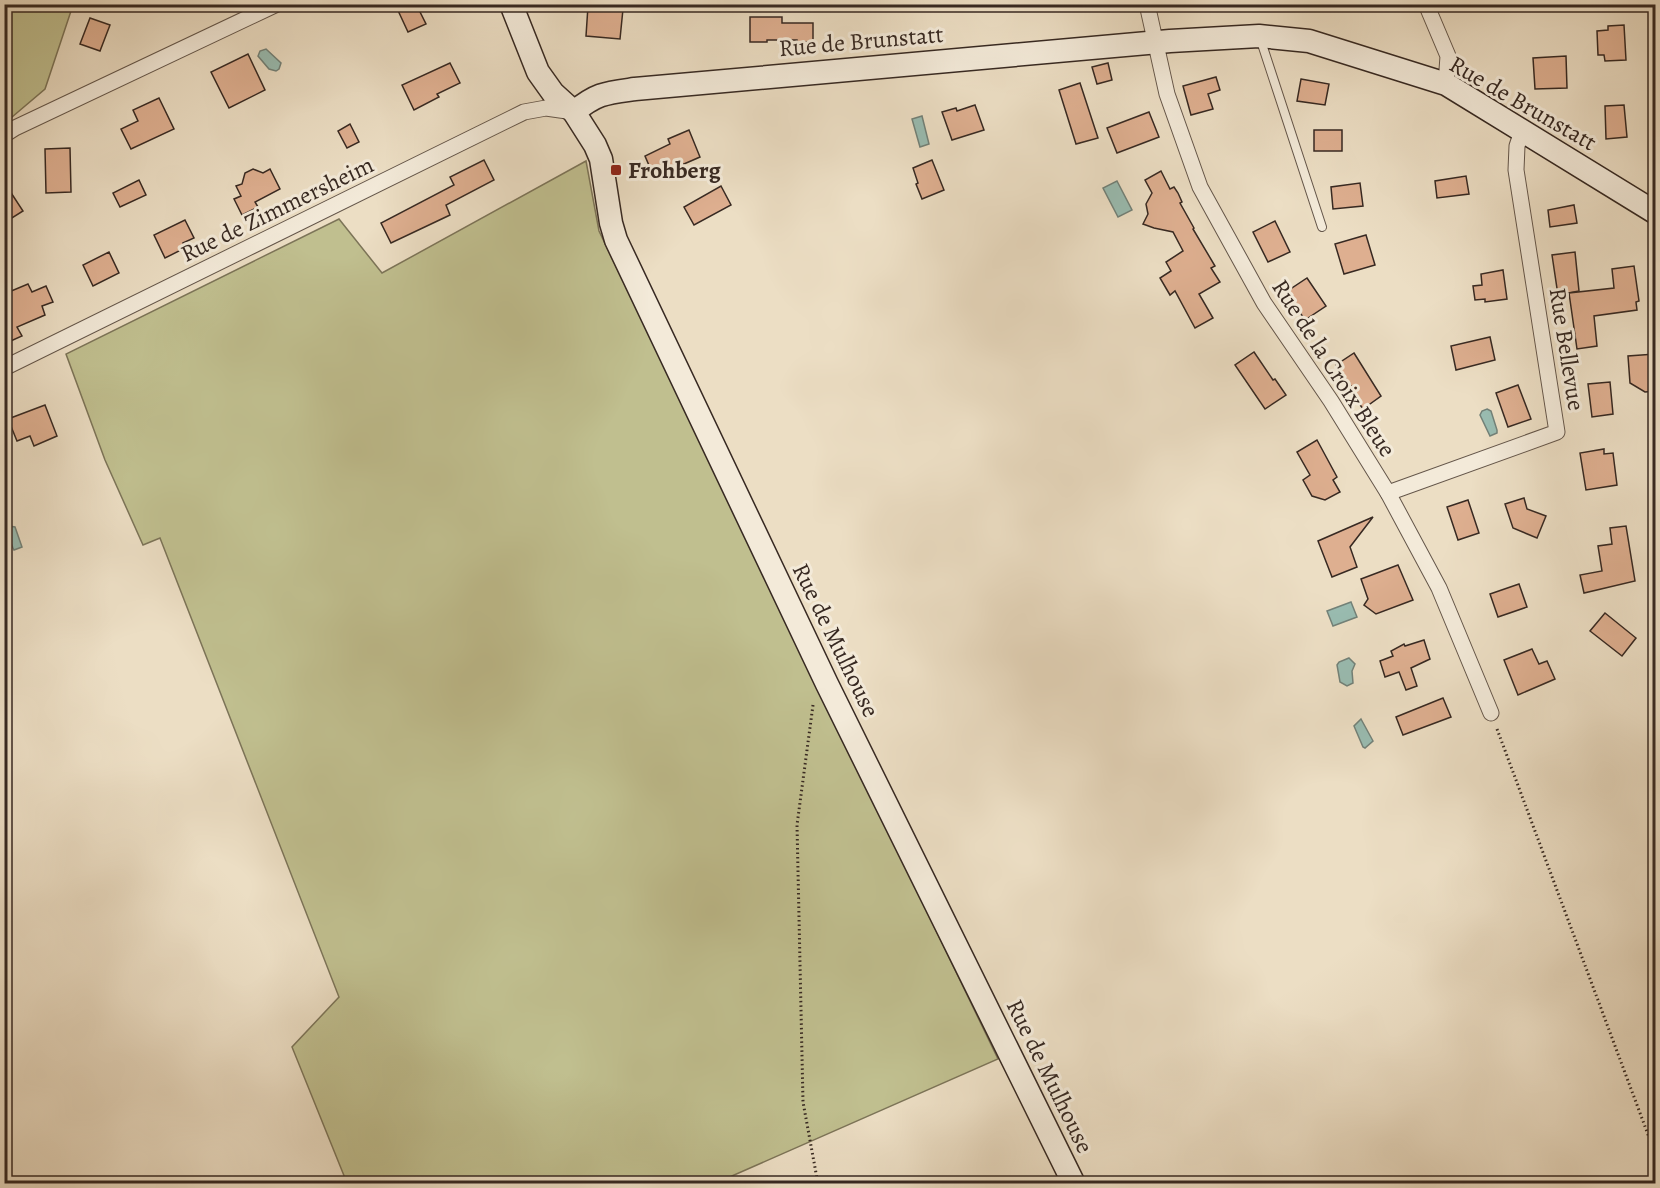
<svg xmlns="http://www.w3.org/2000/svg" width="1660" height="1188" font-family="Alegreya,serif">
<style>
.green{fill:#c0bf8f;stroke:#7c7458;stroke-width:1.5}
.water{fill:#99bcb1;stroke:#728178;stroke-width:1.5}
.building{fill:#deaf90;stroke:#372922;stroke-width:1.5}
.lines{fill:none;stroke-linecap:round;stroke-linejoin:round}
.lane-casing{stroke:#64564a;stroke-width:10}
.street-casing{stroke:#64564a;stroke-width:17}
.secondary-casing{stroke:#372922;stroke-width:25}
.path{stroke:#372922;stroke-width:3;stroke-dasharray:1.5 3;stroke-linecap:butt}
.lane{stroke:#f3ead9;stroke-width:8}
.street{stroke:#f3ead9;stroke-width:15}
.secondary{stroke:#f3ead9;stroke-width:22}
.poi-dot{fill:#8f2418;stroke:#f3ead9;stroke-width:2}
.labels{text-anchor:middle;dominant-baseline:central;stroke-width:6;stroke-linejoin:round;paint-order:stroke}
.street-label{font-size:24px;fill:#372922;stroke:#f3ead9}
.poi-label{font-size:24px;font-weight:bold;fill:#372922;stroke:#f3ead9;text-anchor:start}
</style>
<rect width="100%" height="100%" fill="#ecdec4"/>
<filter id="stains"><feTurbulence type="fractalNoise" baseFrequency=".00333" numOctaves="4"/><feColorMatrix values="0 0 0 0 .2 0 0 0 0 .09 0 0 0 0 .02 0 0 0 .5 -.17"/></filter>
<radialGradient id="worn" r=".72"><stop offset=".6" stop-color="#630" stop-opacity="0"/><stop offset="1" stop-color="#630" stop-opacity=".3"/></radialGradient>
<g class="green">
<path d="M 5,4 L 73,5 L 45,89 L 5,123 Z"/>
<path d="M 586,161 L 599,231 L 998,1059 L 716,1183 L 347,1183 L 292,1047 L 339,997 L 160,538 L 143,545 L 105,460 L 66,354 L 339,219 L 382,273 Z"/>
</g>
<g class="water">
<path d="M 266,49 L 281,63 L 279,69 L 276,71 L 269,69 L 258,56 L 260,51 Z"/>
<path d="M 922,116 L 929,144 L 920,147 L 912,119 Z"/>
<path d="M 1117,181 L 1132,210 L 1118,217 L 1103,188 Z"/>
<path d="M 1487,409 L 1491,411 L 1497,430 L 1497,433 L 1490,436 L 1480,415 L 1482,411 Z"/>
<path d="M 9,526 L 15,527 L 22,547 L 14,550 L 13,548 L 6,531 Z"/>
<path d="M 1351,602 L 1357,617 L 1333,626 L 1327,611 Z"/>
<path d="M 1349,658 L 1355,664 L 1352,671 L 1353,683 L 1347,686 L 1340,682 L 1337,665 L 1339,662 Z"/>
<path d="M 1361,719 L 1373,741 L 1365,748 L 1363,747 L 1354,726 Z"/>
</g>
<g class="building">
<path d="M 395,4 L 416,4 L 426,24 L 408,32 Z"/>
<path d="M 588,6 L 623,9 L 620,39 L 586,36 Z"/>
<path d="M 750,17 L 782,17 L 782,23 L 813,23 L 813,42 L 797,42 L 797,40 L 767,40 L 767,42 L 750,42 Z"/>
<path d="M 90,18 L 110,25 L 100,51 L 80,44 Z"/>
<path d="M 1624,25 L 1626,60 L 1605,61 L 1604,55 L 1598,55 L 1597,31 L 1608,30 L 1608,26 Z"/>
<path d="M 248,54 L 265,90 L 229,108 L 211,72 Z"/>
<path d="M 1566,56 L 1567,88 L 1535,89 L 1533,58 Z"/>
<path d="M 450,63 L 460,83 L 437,94 L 439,97 L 414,110 L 402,85 Z"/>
<path d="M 1108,63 L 1112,80 L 1097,84 L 1092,67 Z"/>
<path d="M 1216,77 L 1220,90 L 1208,94 L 1213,109 L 1191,115 L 1183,86 Z"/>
<path d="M 1301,79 L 1329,84 L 1325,105 L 1297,101 Z"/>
<path d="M 1080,83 L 1098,138 L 1076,144 L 1059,90 Z"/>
<path d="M 159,98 L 174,129 L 131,149 L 121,129 L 138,121 L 133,110 Z"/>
<path d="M 975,105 L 984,130 L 952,140 L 942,112 L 956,108 L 957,111 Z"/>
<path d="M 1624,105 L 1627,137 L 1606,139 L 1605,106 Z"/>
<path d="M 1149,112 L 1159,137 L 1117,153 L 1107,128 Z"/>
<path d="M 350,124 L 359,142 L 347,148 L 338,131 Z"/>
<path d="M 689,130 L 700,157 L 654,177 L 645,156 L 670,144 L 668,139 Z"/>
<rect x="1314" y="130" width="28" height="21"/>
<path d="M 70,148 L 71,192 L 46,193 L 45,149 Z"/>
<path d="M 484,160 L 494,180 L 446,205 L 450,215 L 391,243 L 381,223 L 454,185 L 450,177 Z"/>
<path d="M 932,160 L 944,190 L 922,199 L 916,184 L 918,183 L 913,168 Z"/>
<path d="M 253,169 L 263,173 L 270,169 L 280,189 L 255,202 L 258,207 L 242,215 L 234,199 L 241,196 L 236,186 L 242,184 L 245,173 Z"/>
<path d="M 1161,171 L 1170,189 L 1174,187 L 1178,193 L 1182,202 L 1180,203 L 1194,228 L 1193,229 L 1215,266 L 1211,268 L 1220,282 L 1199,294 L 1213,318 L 1195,328 L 1175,291 L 1170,295 L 1160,278 L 1171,271 L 1166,262 L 1183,251 L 1173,232 L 1154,228 L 1143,224 L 1148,214 L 1146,204 L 1152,193 L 1145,180 Z"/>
<path d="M 1466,176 L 1469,194 L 1437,198 L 1435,181 Z"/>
<path d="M 139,180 L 146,195 L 120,207 L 113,193 Z"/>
<path d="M 4,182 L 23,211 L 4,223 Z"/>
<path d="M 1360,183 L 1363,206 L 1333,209 L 1331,187 Z"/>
<path d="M 721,186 L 731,205 L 694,225 L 684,207 Z"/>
<path d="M 1574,205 L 1577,223 L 1550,227 L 1548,210 Z"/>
<path d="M 185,220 L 194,238 L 183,243 L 185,248 L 165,258 L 154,235 Z"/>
<path d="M 1275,221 L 1290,252 L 1268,262 L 1253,232 Z"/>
<path d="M 1366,235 L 1375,265 L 1344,274 L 1335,244 Z"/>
<path d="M 109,252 L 119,273 L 93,286 L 83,265 Z"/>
<path d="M 1575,252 L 1579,291 L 1558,295 L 1552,255 Z"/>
<path d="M 1634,266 L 1639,301 L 1636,302 L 1637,310 L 1594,316 L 1597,346 L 1577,349 L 1569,293 L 1614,288 L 1612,269 Z"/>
<path d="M 1503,270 L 1507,299 L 1485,302 L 1485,299 L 1475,300 L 1473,286 L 1482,285 L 1481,274 Z"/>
<path d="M 1307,278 L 1326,306 L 1305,320 L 1286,292 Z"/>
<path d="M 28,284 L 32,292 L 46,286 L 53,302 L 42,306 L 45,315 L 17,327 L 22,336 L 4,344 L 4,294 Z"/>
<path d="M 1490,337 L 1495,360 L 1456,370 L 1451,346 Z"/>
<path d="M 1254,352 L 1273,380 L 1275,379 L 1286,395 L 1265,409 L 1235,365 Z"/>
<path d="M 1354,353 L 1381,396 L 1363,409 L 1348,388 L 1351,386 L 1336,365 Z"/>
<path d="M 1655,354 L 1656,391 L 1645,392 L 1630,383 L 1628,356 Z"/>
<path d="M 1610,382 L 1613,414 L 1592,417 L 1588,384 Z"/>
<path d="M 1518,385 L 1531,419 L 1508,427 L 1496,393 Z"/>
<path d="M 45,405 L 57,436 L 34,446 L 30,436 L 17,441 L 8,419 Z"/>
<path d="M 1317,440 L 1337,477 L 1333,480 L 1340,492 L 1325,500 L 1312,496 L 1303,480 L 1310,475 L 1297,452 Z"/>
<path d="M 1604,449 L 1604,454 L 1613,453 L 1617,485 L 1586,490 L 1580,453 Z"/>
<path d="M 1524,498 L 1527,509 L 1546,516 L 1537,538 L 1513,528 L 1505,504 Z"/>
<path d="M 1468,500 L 1479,533 L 1458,540 L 1447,507 Z"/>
<path d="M 1373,517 L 1350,547 L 1357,567 L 1332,577 L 1318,541 Z"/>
<path d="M 1626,526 L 1635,581 L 1584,593 L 1580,575 L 1602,571 L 1598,546 L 1612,544 L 1610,528 Z"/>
<path d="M 1398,565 L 1413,600 L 1376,614 L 1364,605 L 1368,599 L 1361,579 Z"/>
<path d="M 1519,584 L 1527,607 L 1498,617 L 1490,594 Z"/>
<path d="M 1605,613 L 1636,638 L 1622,656 L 1590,631 Z"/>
<path d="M 1424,640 L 1430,659 L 1411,668 L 1417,686 L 1406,690 L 1399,672 L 1385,677 L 1380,661 L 1393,656 L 1391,651 L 1404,644 L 1405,646 Z"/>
<path d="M 1532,649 L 1539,664 L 1547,661 L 1555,679 L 1518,695 L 1504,660 Z"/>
<path d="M 1443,698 L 1451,717 L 1403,735 L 1396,717 Z"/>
</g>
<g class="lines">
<defs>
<path id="lane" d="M 1260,38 L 1322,227"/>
<g id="street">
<path d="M 1147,4 L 1167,94 L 1200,187 L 1264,303 L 1331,401 L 1388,493 L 1439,588 L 1491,713"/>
<path d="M 1426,4 L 1448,56 L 1446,84"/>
<path d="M 4,135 L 15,128 L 277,4"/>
<path d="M 4,368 L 524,112 L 546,108 L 574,112"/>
<path d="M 1388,493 L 1557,432 L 1516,170 L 1517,146 L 1522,131"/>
</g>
<g id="secondary">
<path d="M 511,4 L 538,72 L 553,93 L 574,112 L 595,145 L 601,159 L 611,223 L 616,240 L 827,684 L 1074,1184"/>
<path d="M 574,112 C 597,93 606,93 635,89 L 1170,41 L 1259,36 L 1309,41 L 1446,84 L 1656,213"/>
</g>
</defs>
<use href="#lane" class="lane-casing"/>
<use href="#street" class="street-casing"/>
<use href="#secondary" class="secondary-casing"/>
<g class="path">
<path d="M 813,705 L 797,825 L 803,1102 L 818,1184"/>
<path d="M 1497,729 L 1656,1156"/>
</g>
<use href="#lane" class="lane"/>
<use href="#street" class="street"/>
<use href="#secondary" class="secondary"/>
</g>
<rect class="poi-dot" x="610" y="164" width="12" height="12" rx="3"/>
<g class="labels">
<g class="street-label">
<text transform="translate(861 41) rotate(-5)">Rue de Brunstatt</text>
<text transform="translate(1523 103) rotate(30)">Rue de Brunstatt</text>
<text transform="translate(277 209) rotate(-26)">Rue de Zimmersheim</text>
<text transform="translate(1567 349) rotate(81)">Rue Bellevue</text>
<text transform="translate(1334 368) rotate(57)">Rue de la Croix Bleue</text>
<text transform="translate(836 640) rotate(64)">Rue de Mulhouse</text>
<text transform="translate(1050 1076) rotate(64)">Rue de Mulhouse</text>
</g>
<g class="poi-label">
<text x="628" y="170">Frohberg</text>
</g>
</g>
<rect width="1660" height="1188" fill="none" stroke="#ecdec4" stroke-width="24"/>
<rect x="6" y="6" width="1648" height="1176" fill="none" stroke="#372922" stroke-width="3"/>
<rect x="12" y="12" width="1636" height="1164" fill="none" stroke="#372922" stroke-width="1.5"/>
<rect width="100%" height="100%" filter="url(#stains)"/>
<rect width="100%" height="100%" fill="url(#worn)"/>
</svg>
